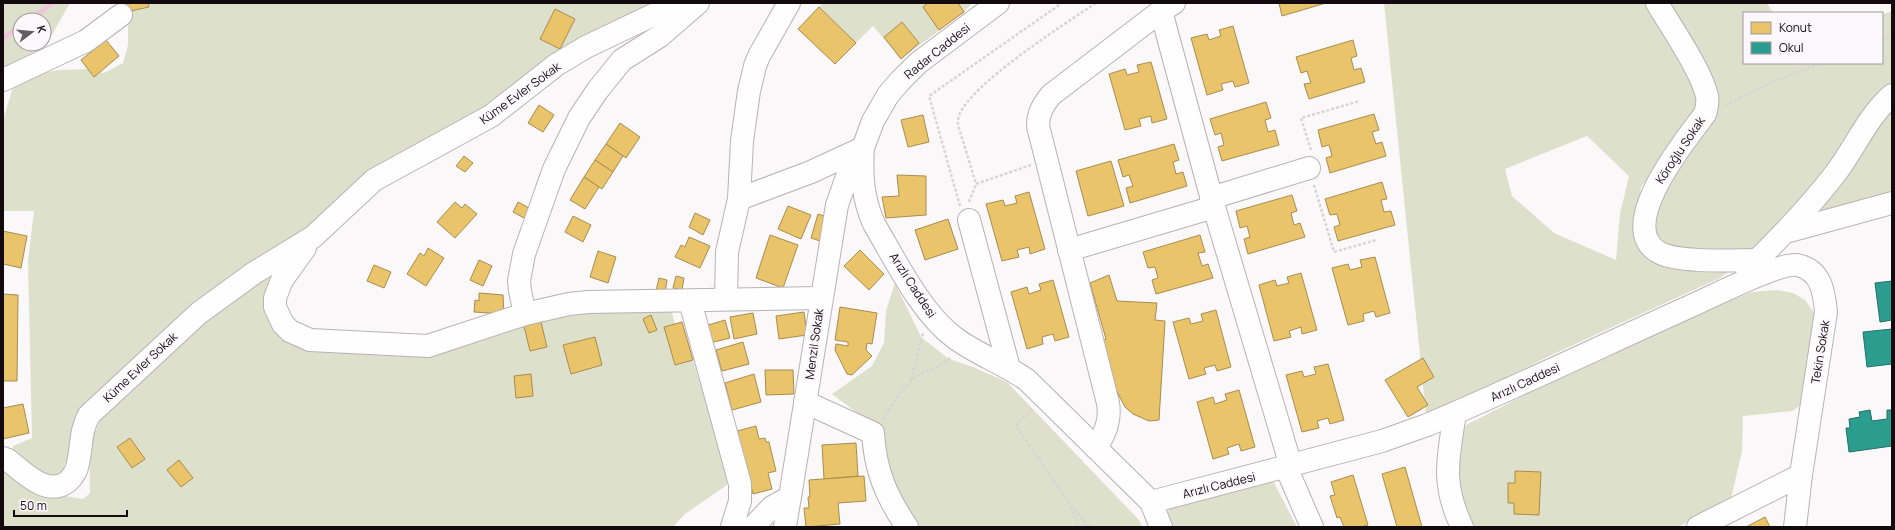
<svg xmlns="http://www.w3.org/2000/svg" width="1895" height="530" font-family="Manrope,sans-serif">
<style>
.green{fill:#dde0cb;fill-rule:evenodd}
.homes{fill:#e9c46a;stroke:#a98c4f}
.schools{fill:#2a9d8f;stroke:#237169}
.lines{fill:none;stroke-linecap:round;stroke-linejoin:round}
.stream{stroke:#efc3da;stroke-width:4.5}
.minor-casing{stroke:#b8b2b5;stroke-width:24}
.path{stroke:#d6d4d5;stroke-width:2.5;stroke-dasharray:3 2;stroke-linecap:butt}
.minor{stroke:#fefefe;stroke-width:22}
.labels{text-anchor:middle;dominant-baseline:central;stroke-width:4;stroke-linejoin:round;paint-order:stroke}
.street-label{font-size:12px;fill:#130a0f;stroke:#fcf7fa}
</style>
<rect width="100%" height="100%" fill="#fbf8fa"/>
<g class="green">
<path d="M 3,3 L 70,3 L 46,45 L 3,70 ZM 20,20 L 44,20 L 44,44 L 20,44 Z"/>
<path d="M 121,3 L 663,3 L 322,218 L 190,314 L 69,454 L 61,475 C 42,482 27,463 13,451 L 13,446 L 32,438 L 28,261 L 34,211 L 3,211 L 3,120 L 13,87 L 35,75 L 58,70 L 87,69 L 104,73 L 123,63 L 128,45 L 128,12 Z"/>
<path d="M 823,3 L 972,3 L 964,12 L 901,59 L 873,26 L 856,43 L 819,7 Z"/>
<path d="M 1384,3 L 1647,3 L 1679,59 L 1699,99 L 1693,117 L 1641,187 L 1635,226 L 1639,247 L 1645,256 L 1661,263 L 1729,271 L 1722,277 L 1547,357 L 1495,384 L 1426,414 ZM 1587,136 L 1629,176 L 1620,214 L 1616,260 L 1554,233 L 1512,196 L 1505,169 Z"/>
<path d="M 1668,3 L 1767,3 L 1773,13 L 1744,13 L 1744,63 L 1882,63 L 1882,15 L 1892,11 L 1892,84 L 1866,107 L 1814,188 L 1777,229 L 1753,248 L 1738,250 L 1673,247 L 1659,241 L 1654,227 L 1657,203 L 1717,108 L 1718,92 Z"/>
<path d="M 1892,104 L 1892,194 L 1812,216 Z"/>
<path d="M 288,259 L 270,288 L 288,340 L 479,338 L 587,310 L 671,310 L 675,324 L 675,365 L 693,360 L 726,467 L 727,485 L 685,514 L 673,527 L 3,527 L 3,465 L 47,493 L 83,499 L 90,493 C 89,463 89,440 104,413 L 202,322 Z"/>
<path d="M 895,283 L 921,337 L 949,359 L 973,367 L 1007,382 L 1139,520 L 1142,527 L 919,527 L 896,487 L 868,421 L 832,394 L 872,366 L 884,343 L 886,311 Z"/>
<path d="M 1776,290 L 1793,293 L 1805,300 L 1814,313 L 1817,328 L 1801,405 L 1792,411 L 1743,416 L 1742,451 L 1730,503 L 1677,527 L 1470,527 L 1458,480 L 1462,437 L 1466,425 L 1578,368 L 1719,305 L 1752,292 Z"/>
<path d="M 1273,481 L 1297,527 L 1169,527 L 1166,520 L 1170,507 Z"/>
</g>
<g class="homes">
<path d="M 118,3 L 148,3 L 149,7 L 121,13 Z"/>
<path d="M 928,3 L 958,3 L 964,12 L 939,30 L 923,7 Z"/>
<path d="M 1279,3 L 1326,3 L 1282,16 Z"/>
<path d="M 819,7 L 856,43 L 835,64 L 798,29 Z"/>
<path d="M 555,9 L 575,19 L 560,49 L 540,39 Z"/>
<path d="M 902,22 L 919,43 L 901,59 L 884,37 Z"/>
<path d="M 1233,26 L 1249,83 L 1235,87 L 1233,81 L 1221,84 L 1223,90 L 1207,95 L 1191,38 L 1207,34 L 1209,40 L 1221,36 L 1219,30 Z"/>
<path d="M 106,40 L 119,56 L 94,77 L 81,60 Z"/>
<path d="M 1353,40 L 1357,56 L 1351,58 L 1354,70 L 1361,68 L 1365,82 L 1309,99 L 1304,84 L 1311,83 L 1307,71 L 1301,73 L 1296,57 Z"/>
<path d="M 1151,62 L 1167,119 L 1152,123 L 1151,116 L 1139,119 L 1141,126 L 1125,130 L 1109,74 L 1125,69 L 1127,75 L 1139,72 L 1137,65 Z"/>
<path d="M 1266,102 L 1271,118 L 1265,120 L 1268,132 L 1275,130 L 1279,145 L 1222,161 L 1218,147 L 1224,145 L 1221,133 L 1215,135 L 1210,119 Z"/>
<path d="M 539,105 L 554,115 L 543,132 L 528,123 Z"/>
<path d="M 1374,114 L 1379,130 L 1372,132 L 1376,144 L 1382,142 L 1386,156 L 1330,173 L 1326,158 L 1332,156 L 1329,145 L 1322,147 L 1318,130 Z"/>
<path d="M 923,115 L 929,142 L 908,147 L 901,120 Z"/>
<path d="M 620,123 L 640,137 L 626,158 L 606,144 Z"/>
<path d="M 606,144 L 623,156 L 613,172 L 595,160 Z"/>
<path d="M 1174,144 L 1179,160 L 1173,162 L 1176,174 L 1183,172 L 1187,186 L 1130,203 L 1126,188 L 1133,186 L 1129,175 L 1123,177 L 1118,160 Z"/>
<path d="M 464,156 L 473,163 L 465,172 L 456,166 Z"/>
<path d="M 595,160 L 613,172 L 602,189 L 584,177 Z"/>
<path d="M 1111,161 L 1124,206 L 1088,216 L 1076,171 Z"/>
<path d="M 897,175 L 926,176 L 926,215 L 886,218 L 882,197 L 899,196 Z"/>
<path d="M 584,177 L 599,187 L 585,209 L 570,200 Z"/>
<path d="M 1382,182 L 1387,199 L 1381,200 L 1384,212 L 1391,211 L 1395,225 L 1338,241 L 1334,227 L 1340,225 L 1337,214 L 1330,215 L 1325,199 Z"/>
<path d="M 1029,192 L 1045,249 L 1030,254 L 1029,247 L 1017,250 L 1019,257 L 1002,261 L 986,204 L 1003,200 L 1005,206 L 1017,203 L 1015,196 Z"/>
<path d="M 1292,195 L 1297,211 L 1291,213 L 1294,225 L 1300,223 L 1305,237 L 1248,254 L 1244,239 L 1250,237 L 1247,226 L 1240,228 L 1236,211 Z"/>
<path d="M 455,202 L 462,208 L 465,204 L 477,214 L 455,238 L 437,222 Z"/>
<path d="M 518,202 L 531,209 L 526,219 L 513,212 Z"/>
<path d="M 788,206 L 811,215 L 801,239 L 778,229 Z"/>
<path d="M 695,213 L 710,220 L 703,235 L 689,227 Z"/>
<path d="M 818,214 L 827,217 L 820,241 L 811,238 Z"/>
<path d="M 573,216 L 591,225 L 583,242 L 565,232 Z"/>
<path d="M 948,219 L 958,249 L 925,260 L 915,230 Z"/>
<path d="M 3,231 L 27,236 L 21,268 L 3,264 Z"/>
<path d="M 770,235 L 798,245 L 783,288 L 756,278 Z"/>
<path d="M 1200,235 L 1205,252 L 1198,253 L 1202,266 L 1208,264 L 1213,278 L 1156,294 L 1152,280 L 1158,278 L 1155,267 L 1148,268 L 1143,252 Z"/>
<path d="M 689,237 L 710,246 L 700,268 L 675,257 L 681,245 L 685,247 Z"/>
<path d="M 428,248 L 444,258 L 426,286 L 407,274 L 420,253 L 424,256 Z"/>
<path d="M 860,250 L 884,274 L 869,290 L 844,266 Z"/>
<path d="M 598,251 L 616,257 L 608,283 L 590,277 Z"/>
<path d="M 1375,257 L 1390,313 L 1376,317 L 1374,311 L 1363,314 L 1364,321 L 1348,325 L 1332,268 L 1348,264 L 1350,270 L 1362,267 L 1360,260 Z"/>
<path d="M 479,260 L 492,266 L 483,286 L 470,280 Z"/>
<path d="M 374,265 L 391,272 L 384,288 L 367,281 Z"/>
<path d="M 1301,273 L 1317,330 L 1302,334 L 1301,327 L 1289,331 L 1291,337 L 1274,341 L 1259,285 L 1275,280 L 1277,286 L 1289,283 L 1287,277 Z"/>
<path d="M 1109,275 L 1117,301 L 1157,303 L 1155,320 L 1165,321 L 1159,420 L 1149,421 L 1133,414 L 1125,407 L 1112,382 L 1100,341 L 1106,339 L 1090,283 Z"/>
<path d="M 676,276 L 684,278 L 682,290 L 673,288 Z"/>
<path d="M 659,278 L 667,280 L 665,293 L 656,291 Z"/>
<path d="M 1053,280 L 1069,337 L 1055,341 L 1053,334 L 1042,337 L 1043,344 L 1027,349 L 1011,292 L 1027,287 L 1029,294 L 1041,290 L 1039,284 Z"/>
<path d="M 479,293 L 503,295 L 504,314 L 474,312 L 475,300 L 479,301 Z"/>
<path d="M 3,294 L 18,295 L 17,381 L 3,381 Z"/>
<path d="M 840,307 L 877,313 L 872,344 L 867,343 L 866,350 L 872,356 L 852,375 L 847,374 L 835,350 L 836,344 L 848,346 L 848,342 L 835,340 Z"/>
<path d="M 1216,310 L 1231,367 L 1217,371 L 1215,365 L 1204,368 L 1206,374 L 1189,379 L 1173,322 L 1189,318 L 1191,324 L 1203,321 L 1201,314 Z"/>
<path d="M 804,312 L 807,335 L 779,339 L 776,316 Z"/>
<path d="M 753,313 L 757,334 L 734,339 L 730,317 Z"/>
<path d="M 651,315 L 657,330 L 649,333 L 643,319 Z"/>
<path d="M 725,320 L 730,338 L 710,343 L 705,326 Z"/>
<path d="M 541,322 L 547,347 L 530,351 L 524,326 Z"/>
<path d="M 682,322 L 693,360 L 675,365 L 664,327 Z"/>
<path d="M 595,337 L 602,365 L 571,374 L 563,345 Z"/>
<path d="M 743,342 L 749,364 L 722,371 L 716,350 Z"/>
<path d="M 1423,358 L 1434,377 L 1417,387 L 1428,405 L 1408,417 L 1385,380 Z"/>
<path d="M 1328,364 L 1344,420 L 1330,424 L 1328,418 L 1317,421 L 1319,428 L 1302,432 L 1286,375 L 1302,371 L 1304,377 L 1316,374 L 1314,367 Z"/>
<path d="M 765,370 L 793,370 L 794,394 L 766,395 Z"/>
<path d="M 531,374 L 533,396 L 516,398 L 514,376 Z"/>
<path d="M 754,374 L 761,402 L 732,410 L 725,383 Z"/>
<path d="M 1239,390 L 1255,447 L 1241,451 L 1239,444 L 1227,448 L 1229,454 L 1213,459 L 1197,402 L 1213,397 L 1215,404 L 1227,400 L 1225,394 Z"/>
<path d="M 23,404 L 29,433 L 3,439 L 3,408 Z"/>
<path d="M 756,426 L 759,439 L 765,438 L 766,442 L 769,442 L 776,471 L 768,473 L 772,489 L 753,494 L 737,431 Z"/>
<path d="M 130,438 L 145,459 L 132,468 L 117,447 Z"/>
<path d="M 856,443 L 858,476 L 824,479 L 822,445 Z"/>
<path d="M 179,460 L 193,478 L 181,487 L 167,470 Z"/>
<path d="M 1405,467 L 1422,527 L 1397,527 L 1382,474 Z"/>
<path d="M 1515,471 L 1541,472 L 1539,515 L 1514,514 L 1514,503 L 1508,503 L 1508,483 L 1515,483 Z"/>
<path d="M 1353,475 L 1368,525 L 1361,527 L 1344,527 L 1340,517 L 1337,518 L 1330,496 L 1335,495 L 1331,482 Z"/>
<path d="M 864,476 L 866,501 L 838,503 L 840,524 L 806,527 L 804,508 L 809,508 L 808,497 L 810,497 L 809,480 Z"/>
<path d="M 1765,517 L 1770,527 L 1746,527 Z"/>
</g>
<g class="schools">
<path d="M 1892,281 L 1892,320 L 1880,322 L 1875,283 Z"/>
<path d="M 1892,329 L 1892,364 L 1867,367 L 1863,332 Z"/>
<path d="M 1870,410 L 1872,421 L 1887,419 L 1887,410 L 1892,410 L 1892,446 L 1849,452 L 1846,428 L 1850,428 L 1849,419 L 1860,417 L 1859,412 Z"/>
</g>
<g class="lines">
<g class="stream">
<path d="M 29,20 L 53,3"/>
<path d="M 3,38 L 20,26"/>
</g>
<defs>
<g id="minor">
<path d="M 1657,3 C 1671,27 1701,70 1707,96 C 1708,102 1707,108 1705,114 C 1687,138 1612,229 1660,253 C 1680,263 1734,260 1757,260"/>
<path d="M 1161,11 L 1214,207 L 1291,466"/>
<path d="M 3,80 L 86,41 L 121,15"/>
<path d="M 863,148 C 861,176 863,199 874,224 C 896,261 921,313 955,338 C 978,355 1005,364 1027,380 L 1151,502 L 1382,441 L 1427,425 C 1517,387 1604,345 1693,305 C 1711,297 1781,262 1797,265 C 1821,270 1824,291 1826,312 L 1801,475 L 1795,527"/>
<path d="M 1211,198 L 1309,168"/>
<path d="M 739,199 L 811,172 L 863,148"/>
<path d="M 969,220 L 1009,368"/>
<path d="M 1786,232 L 1892,203"/>
<path d="M 305,248 L 282,280 L 275,298 L 275,307 L 283,324 L 290,331 L 310,340 L 428,346 L 525,314 L 569,304 L 588,302 L 821,298"/>
<path d="M 1069,250 L 1214,207"/>
<path d="M 1747,270 C 1778,240 1808,209 1835,174 C 1855,148 1867,117 1892,95"/>
<path d="M 726,299 L 727,252 L 739,199 L 742,141 L 749,91 L 755,66 L 759,56 L 789,3"/>
<path d="M 690,301 L 740,484 L 740,501 L 732,527"/>
<path d="M 525,314 L 520,291 L 519,281 L 524,254 L 554,169 L 579,118 L 597,91 L 622,60 L 660,36 L 698,3"/>
<path d="M 805,402 L 873,433 C 875,470 886,496 907,527"/>
<path d="M 1455,413 C 1448,459 1441,483 1462,527"/>
<path d="M 1096,448 C 1105,433 1111,421 1108,403 L 1038,126 C 1038,113 1043,105 1051,95 L 1161,11 L 1174,3"/>
<path d="M 3,458 L 8,460 C 23,472 47,497 67,482 C 73,477 77,471 78,463 C 82,446 80,431 89,415 L 199,313 L 254,273 L 313,237 L 374,180 L 491,116 L 556,65 L 586,47 L 678,3"/>
<path d="M 1286,467 L 1312,527"/>
<path d="M 1151,502 L 1161,527"/>
<path d="M 785,526 L 790,497"/>
<path d="M 753,527 L 772,507 L 790,497 L 837,205 L 848,174 L 863,148 L 873,121 L 888,95 L 900,81 L 918,63 L 998,3"/>
<path d="M 1698,527 L 1801,475"/>
</g>
</defs>
<use href="#minor" class="minor-casing"/>
<g class="path">
<path d="M 1882,39 L 1892,36"/>
<path d="M 1725,105 L 1773,82 L 1822,63"/>
<path d="M 1311,150 L 1301,118 L 1360,101"/>
<path d="M 1031,165 L 976,184 L 958,125 C 958,122 958,119 959,116 C 969,85 1066,23 1096,3"/>
<path d="M 1314,185 L 1334,252 L 1376,240"/>
<path d="M 969,202 L 976,184"/>
<path d="M 960,206 L 929,96 L 1062,3"/>
<path d="M 911,380 L 923,333"/>
<path d="M 1032,409 L 1016,426 L 1069,503 L 1089,527"/>
<path d="M 883,419 C 891,407 904,384 916,377 C 928,370 940,367 951,357"/>
<path d="M 1071,507 L 1079,527"/>
</g>
<use href="#minor" class="minor"/>
</g>
<g class="labels">
<g class="street-label">
<text transform="translate(937 51) rotate(-39)">Radar Caddesi</text>
<text transform="translate(520 93) rotate(-36)">Küme Evler Sokak</text>
<text transform="translate(1680 150) rotate(-56)">Köroğlu Sokak</text>
<text transform="translate(913 285) rotate(57)">Arızlı Caddesi</text>
<text transform="translate(814 344) rotate(-82)">Menzil Sokak</text>
<text transform="translate(1820 352) rotate(-81)">Tekin Sokak</text>
<text transform="translate(140 367) rotate(-43)">Küme Evler Sokak</text>
<text transform="translate(1525 382) rotate(-25)">Arızlı Caddesi</text>
<text transform="translate(1219 485) rotate(-14)">Arızlı Caddesi</text>
</g>
</g>
<rect width="1895" height="530" fill="none" stroke="#130a0f" stroke-width="8"/>
<rect x="1743" y="12" width="140" height="52" fill="#fcf7fa" stroke="#9f989c"/>
<rect x="1751" y="22" width="20" height="12" fill="#e9c46a" stroke="#9f989c"/>
<text x="1779" y="32" font-size="12" fill="#130a0f">Konut</text>
<rect x="1751" y="42" width="20" height="12" fill="#2a9d8f" stroke="#9f989c"/>
<text x="1779" y="52" font-size="12" fill="#130a0f">Okul</text>
<g transform="translate(32 32) rotate(74)"><circle r="19" fill="#fcf7fa" stroke="#9f989c"/>
<path d="M0-3L7 15L0 10L-7 15Z" fill="#645d61"/>
<text y="-6" font-size="11" font-weight="bold" text-anchor="middle" fill="#130a0f">K</text>
</g>
<path d="M14 510v6h113v-6" fill="none" stroke="#130a0f" stroke-width="2"/>
<text x="20" y="510" font-size="12" fill="#130a0f" stroke="#fcf7fa" stroke-width="3" paint-order="stroke">50 m</text>
</svg>
